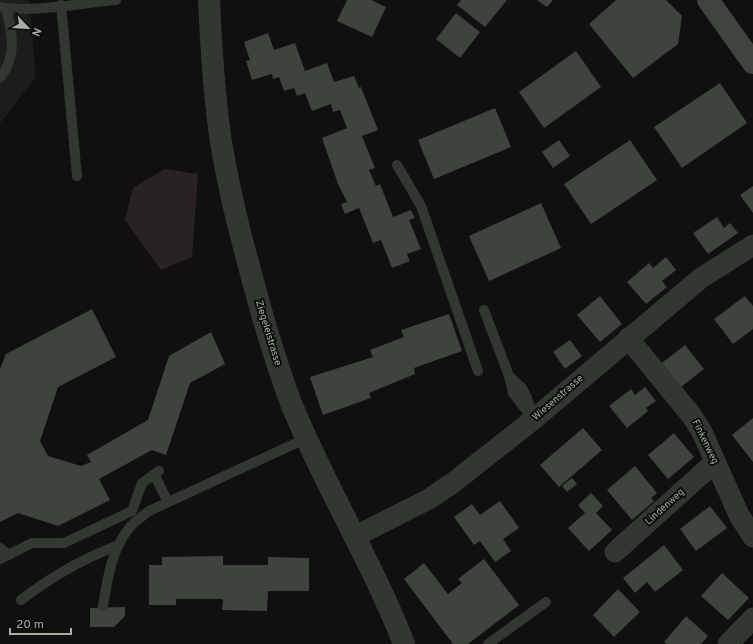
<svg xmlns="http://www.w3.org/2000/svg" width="753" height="644" font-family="Overpass,sans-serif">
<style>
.built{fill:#1b1d1b}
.green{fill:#292222}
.building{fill:#3f433e}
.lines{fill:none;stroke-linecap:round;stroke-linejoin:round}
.service{stroke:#333732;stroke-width:10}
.minor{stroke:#333732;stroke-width:21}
.tertiary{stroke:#333732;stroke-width:22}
.secondary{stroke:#40443e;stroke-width:22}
.labels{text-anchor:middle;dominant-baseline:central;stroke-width:4;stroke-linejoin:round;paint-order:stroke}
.street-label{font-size:10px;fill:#a6b0a1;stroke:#0a0b0a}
</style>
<rect width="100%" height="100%" fill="#0f100f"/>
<path class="built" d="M 0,0 L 29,0 L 36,77 L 0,123 Z"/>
<path class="green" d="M 165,169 L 198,174 L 192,257 L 161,270 L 125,220 L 133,188 Z"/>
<g class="building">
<path d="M 347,0 L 371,0 L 386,7 L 372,37 L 337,21 Z"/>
<path d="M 461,0 L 507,0 L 485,27 L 457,5 Z"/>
<path d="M 537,0 L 553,0 L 547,7 Z"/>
<path d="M 616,0 L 666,0 L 682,16 L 678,44 L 633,78 L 589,24 Z"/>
<path d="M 456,13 L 480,32 L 460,58 L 436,39 Z"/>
<path d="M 268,33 L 274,50 L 295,43 L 305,71 L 327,63 L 334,82 L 354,76 L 359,88 L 361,87 L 378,130 L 362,136 L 375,168 L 369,170 L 376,186 L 380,184 L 393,217 L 411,210 L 415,218 L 409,220 L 421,249 L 407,254 L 410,261 L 392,268 L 381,240 L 373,243 L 359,208 L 345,214 L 341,204 L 347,202 L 338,184 L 322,138 L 347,128 L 340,110 L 333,112 L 331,104 L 312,111 L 305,93 L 297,96 L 294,88 L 284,91 L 279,77 L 273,79 L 272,74 L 252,80 L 246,61 L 250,60 L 244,42 Z"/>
<path d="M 576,51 L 601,87 L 544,128 L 519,92 Z"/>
<path d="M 720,83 L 747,123 L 682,168 L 654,127 Z"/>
<path d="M 495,108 L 511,147 L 434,179 L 418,140 Z"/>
<path d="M 559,140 L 570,156 L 553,168 L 542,152 Z"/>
<path d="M 630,140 L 657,180 L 591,224 L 564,184 Z"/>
<path d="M 753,186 L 753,213 L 740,195 Z"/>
<path d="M 541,203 L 561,248 L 489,281 L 469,236 Z"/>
<path d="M 717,217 L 724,228 L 730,223 L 738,233 L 708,254 L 693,233 Z"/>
<path d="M 666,257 L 676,270 L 662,281 L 667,287 L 646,304 L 627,282 L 649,263 L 653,268 Z"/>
<path d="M 600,296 L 622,324 L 600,342 L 577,315 Z"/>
<path d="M 745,296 L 753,306 L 753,329 L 733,344 L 714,319 Z"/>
<path d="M 92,309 L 116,357 L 58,387 L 40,441 L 48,456 L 81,466 L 91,462 L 87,455 L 148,420 L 169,356 L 211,332 L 225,364 L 190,383 L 166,455 L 152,450 L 99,479 L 110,500 L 58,526 L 18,513 L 0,522 L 0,369 L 6,354 Z"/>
<path d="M 449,314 L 462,351 L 414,368 L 415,374 L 369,393 L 371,398 L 323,415 L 310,377 L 373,357 L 370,350 L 404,337 L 401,330 Z"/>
<path d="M 570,340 L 582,356 L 565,369 L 553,352 Z"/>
<path d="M 685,345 L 704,369 L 681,387 L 662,363 Z"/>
<path d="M 645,387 L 656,401 L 646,408 L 648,411 L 627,428 L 609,406 L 631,389 L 635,395 Z"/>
<path d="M 753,418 L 753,462 L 732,435 Z"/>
<path d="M 583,428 L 602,450 L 559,487 L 540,465 Z"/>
<path d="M 674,433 L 694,457 L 668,479 L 648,455 Z"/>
<path d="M 635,466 L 657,493 L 651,498 L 654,501 L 632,520 L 607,490 Z"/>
<path d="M 572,478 L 577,484 L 567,492 L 562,486 Z"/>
<path d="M 591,493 L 603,506 L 596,513 L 612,530 L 589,551 L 568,528 L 585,513 L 578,505 Z"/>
<path d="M 500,501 L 519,528 L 503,539 L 511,551 L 495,562 L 480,541 L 474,545 L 454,517 L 472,504 L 480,515 Z"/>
<path d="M 710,506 L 727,528 L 696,551 L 680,529 Z"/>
<path d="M 664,545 L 683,570 L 655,592 L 647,582 L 635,593 L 623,578 Z"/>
<path d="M 223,556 L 223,565 L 268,565 L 268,557 L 309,558 L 309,591 L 268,591 L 267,611 L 222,610 L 223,599 L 176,599 L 176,605 L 149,605 L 149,565 L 162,565 L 162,557 Z"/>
<path d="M 484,559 L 519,605 L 468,644 L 453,644 L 404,579 L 424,563 L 448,594 L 462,583 L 458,579 Z"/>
<path d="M 722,573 L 749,598 L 728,620 L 701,596 Z"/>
<path d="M 618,589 L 640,612 L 614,637 L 593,615 Z"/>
<path d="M 125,607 L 125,616 L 114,627 L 90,627 L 90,608 Z"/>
<path d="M 686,616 L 708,636 L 701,644 L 667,644 L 664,642 Z"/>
</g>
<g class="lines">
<g class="service">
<path d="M 61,5 L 77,176"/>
<path d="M 0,7 C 34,13 81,3 116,0"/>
<path d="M 0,78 C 18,55 12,33 6,8"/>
<path d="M 397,165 L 421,206 L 478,371"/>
<path d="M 484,310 L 509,376 L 522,388 L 527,398 L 534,419"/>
<path d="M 509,376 L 513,393 L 530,415"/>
<path d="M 154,474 L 168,502"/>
<path d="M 0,548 L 9,555"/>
<path d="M 0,559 L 32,543 L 64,543 L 132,511 L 142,483 L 159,471"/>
<path d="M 21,600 C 52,576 82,559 119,545"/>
<path d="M 103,606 C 107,580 112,548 130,527 C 135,521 143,516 149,511 L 307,438"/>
<path d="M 488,644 L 546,602"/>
</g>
<g class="minor">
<path d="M 628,338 L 692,416 L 702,432 L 739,515 L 753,537"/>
<path d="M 354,537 L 429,499 L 454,482 L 534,419 L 701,278 L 753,245"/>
<path d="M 615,552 L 715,462"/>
<path d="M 728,644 L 753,618"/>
</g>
<path class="tertiary" d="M 209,0 C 211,45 214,91 220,136 C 227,180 237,223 249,266 C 261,312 274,358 291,403 C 324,485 372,561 404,644"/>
<path class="secondary" d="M 708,0 L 753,63"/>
</g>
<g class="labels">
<g class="street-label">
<text transform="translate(268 333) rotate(73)">Ziegeleistrasse</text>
<text transform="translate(558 398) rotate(-41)">Wiesenstrasse</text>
<text transform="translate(705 442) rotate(64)">Finkenweg</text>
<text transform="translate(665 507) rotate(-42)">Lindenweg</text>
</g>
</g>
<g transform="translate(28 28) rotate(115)" stroke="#0a0b0a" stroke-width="3" paint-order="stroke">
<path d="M0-3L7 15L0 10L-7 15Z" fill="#a6b0a1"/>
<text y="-6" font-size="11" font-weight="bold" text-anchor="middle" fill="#a6b0a1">N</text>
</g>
<path d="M10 628v6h61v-6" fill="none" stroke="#a6b0a1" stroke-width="2"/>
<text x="16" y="628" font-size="12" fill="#a6b0a1" stroke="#0a0b0a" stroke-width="3" paint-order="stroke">20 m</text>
</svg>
